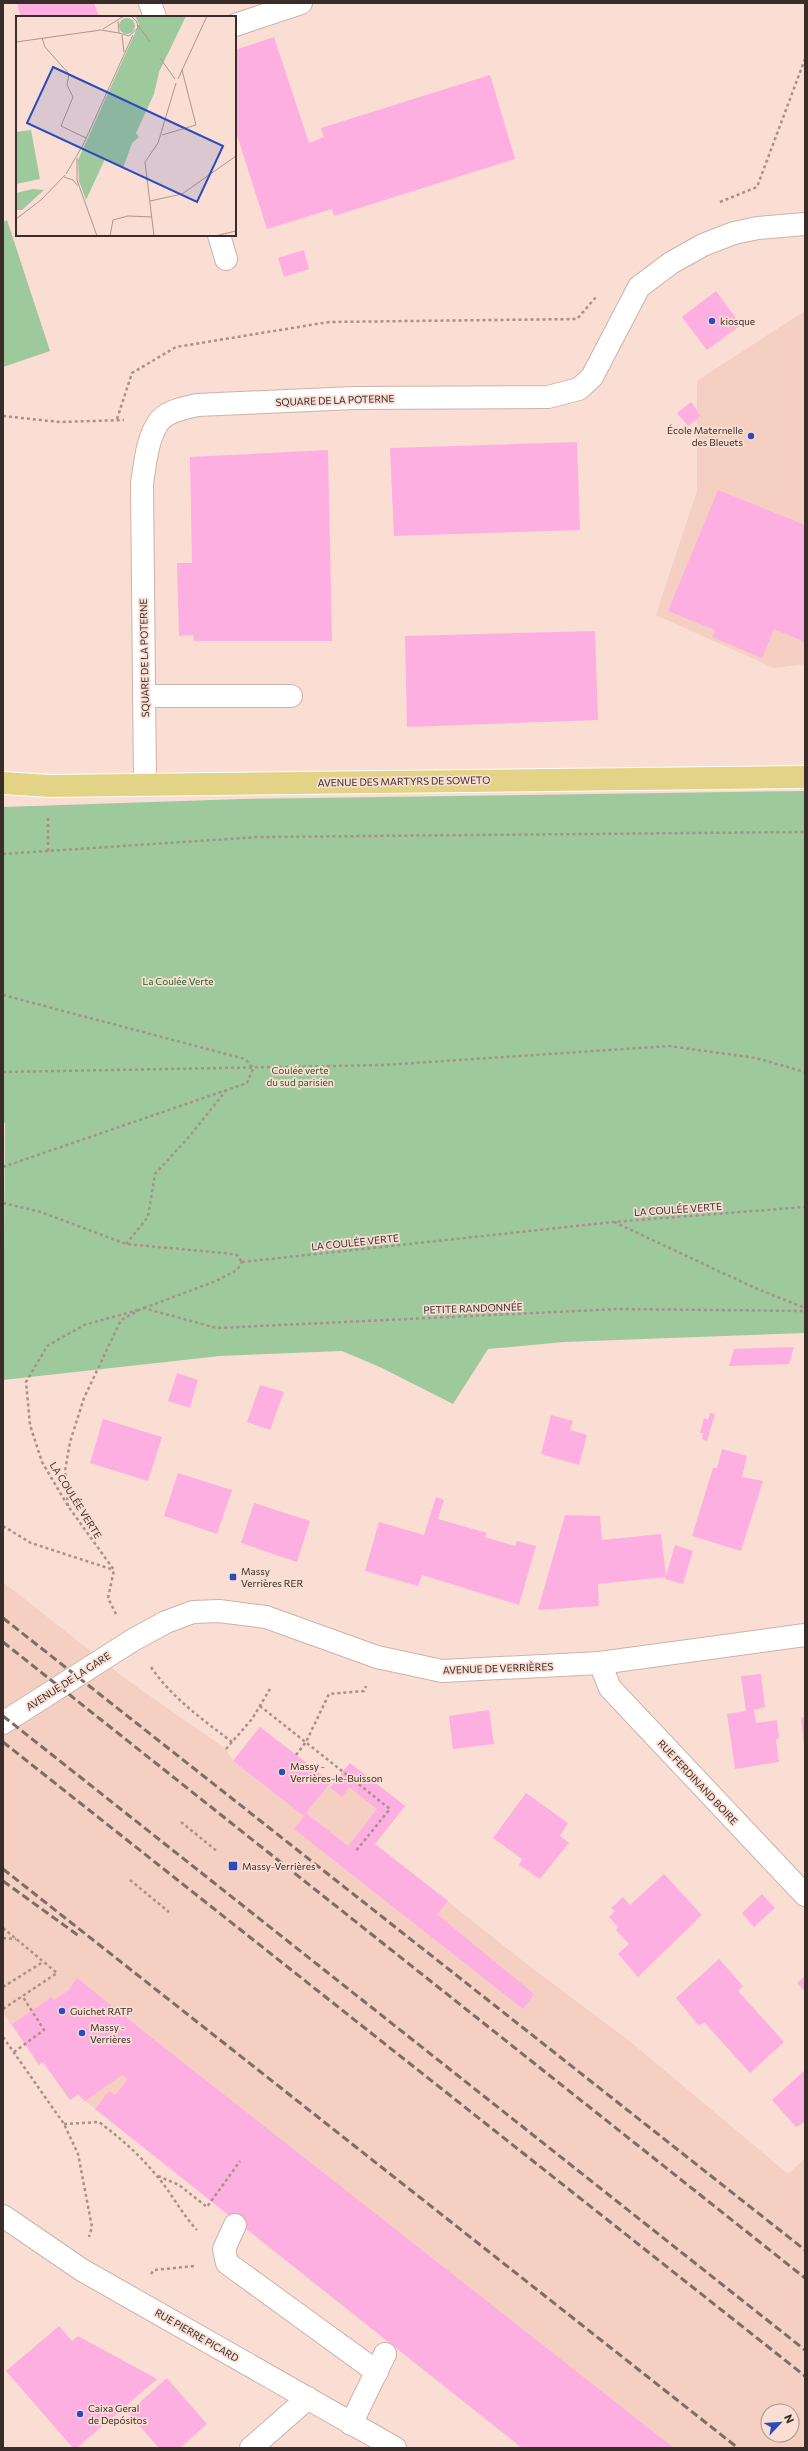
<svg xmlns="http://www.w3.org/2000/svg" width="808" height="2451" font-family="Commissioner,sans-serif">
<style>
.built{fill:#f4cfc2;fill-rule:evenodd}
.green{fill:#9ec99d}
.building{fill:#feafe2}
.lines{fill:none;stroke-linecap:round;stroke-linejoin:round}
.minor-casing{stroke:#ceb2a8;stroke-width:24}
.major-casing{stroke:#fff;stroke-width:24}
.path{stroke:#a7918a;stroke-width:2.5;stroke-dasharray:3 3;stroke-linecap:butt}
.minor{stroke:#fff;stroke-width:22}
.major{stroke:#e2d386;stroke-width:22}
.rail{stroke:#7e6c66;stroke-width:3;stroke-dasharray:8 4;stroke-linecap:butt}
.poi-dot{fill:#2a4cbc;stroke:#faddd3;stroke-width:1.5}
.labels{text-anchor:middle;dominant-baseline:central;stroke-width:3.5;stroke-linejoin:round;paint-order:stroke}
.poi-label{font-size:10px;fill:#382d29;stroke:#faddd3;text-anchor:start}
.street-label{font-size:10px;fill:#382d29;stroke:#faddd3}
.park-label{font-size:10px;fill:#1c5d21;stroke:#faddd3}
.inset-road{fill:none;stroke:#ac978f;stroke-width:1}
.view{fill:#2a4cbc;fill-opacity:0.15;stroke:#2a4cbc;stroke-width:2}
.inset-edge{fill:none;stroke:#382d29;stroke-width:2}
</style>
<rect width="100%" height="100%" fill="#faddd3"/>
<g class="built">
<path d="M 803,312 L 805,313 L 805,664 L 774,668 L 656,615 L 697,491 L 697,381 Z"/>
<path d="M 3,1582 L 127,1680 L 226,1749 L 233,1761 L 260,1727 L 331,1782 L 330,1787 L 350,1763 L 405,1806 L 375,1844 L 528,1965 L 632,2043 L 788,2174 L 805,2158 L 805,2448 L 674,2448 L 128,2079 L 101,2113 L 78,2095 L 70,2100 L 43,2062 L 39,2065 L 3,2013 ZM 768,2411 L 792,2411 L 792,2435 L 768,2435 Z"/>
</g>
<g class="green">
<path d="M 7,220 L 50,351 L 3,367 L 3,222 Z"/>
<path d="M 805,791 L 805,1333 L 564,1342 L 488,1349 L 453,1404 L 382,1368 L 342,1351 L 220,1356 L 3,1380 L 5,1123 L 3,1123 L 3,807 L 242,799 Z"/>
</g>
<g class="building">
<path d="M 17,3 L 94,3 L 99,17 L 21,17 Z"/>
<path d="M 274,37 L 309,143 L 324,137 L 321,128 L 490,75 L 515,159 L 334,216 L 332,209 L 267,229 L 235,129 L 235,50 Z"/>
<path d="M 304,250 L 309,269 L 284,277 L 278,258 Z"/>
<path d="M 716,291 L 741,325 L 707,350 L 682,317 Z"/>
<path d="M 691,402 L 701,416 L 688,426 L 677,413 Z"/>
<path d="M 577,442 L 580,530 L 394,536 L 390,448 Z"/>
<path d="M 328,450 L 332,641 L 194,641 L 193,635 L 179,636 L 177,563 L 192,563 L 190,457 Z"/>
<path d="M 718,490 L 805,525 L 805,642 L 774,629 L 762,658 L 712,637 L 715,630 L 668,611 Z"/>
<path d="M 595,631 L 598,720 L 407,727 L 405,636 Z"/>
<path d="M 794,1347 L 789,1364 L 729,1366 L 734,1349 Z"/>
<path d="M 177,1373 L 198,1380 L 190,1408 L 168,1401 Z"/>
<path d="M 260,1385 L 284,1392 L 270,1430 L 247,1422 Z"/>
<path d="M 710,1413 L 715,1414 L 707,1441 L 702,1439 L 703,1433 L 700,1433 L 704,1418 L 708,1420 Z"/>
<path d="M 551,1415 L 573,1421 L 570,1430 L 587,1435 L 579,1465 L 541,1454 Z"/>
<path d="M 103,1419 L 162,1437 L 148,1481 L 90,1463 Z"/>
<path d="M 722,1449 L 747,1456 L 742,1477 L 763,1481 L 741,1551 L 692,1536 L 713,1468 L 717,1468 Z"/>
<path d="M 178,1473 L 232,1490 L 217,1534 L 164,1516 Z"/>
<path d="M 436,1497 L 444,1500 L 438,1519 L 487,1533 L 485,1537 L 515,1546 L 517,1541 L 536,1546 L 519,1605 L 422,1575 L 418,1586 L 365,1571 L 379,1522 L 424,1535 Z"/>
<path d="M 254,1503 L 310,1521 L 297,1562 L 241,1543 Z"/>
<path d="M 565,1515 L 600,1516 L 602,1540 L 661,1534 L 666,1576 L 675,1545 L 693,1551 L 683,1584 L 665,1579 L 666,1577 L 598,1584 L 599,1606 L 538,1610 Z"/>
<path d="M 761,1674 L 765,1707 L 754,1710 L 756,1723 L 777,1720 L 779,1738 L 776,1740 L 779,1762 L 735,1769 L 727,1714 L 746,1711 L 741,1676 Z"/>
<path d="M 489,1710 L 494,1744 L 453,1749 L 449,1716 Z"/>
<path d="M 805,1717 L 805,1746 L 804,1746 L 801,1718 Z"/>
<path d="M 260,1727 L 331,1782 L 306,1813 L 348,1846 L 377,1809 L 349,1787 L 342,1797 L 330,1788 L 350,1763 L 405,1806 L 375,1844 L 448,1901 L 437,1914 L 534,1994 L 523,2009 L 294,1829 L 304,1816 L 233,1761 Z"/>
<path d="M 526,1793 L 568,1823 L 560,1836 L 569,1843 L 540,1879 L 519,1865 L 522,1859 L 493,1838 Z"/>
<path d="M 664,1874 L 702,1915 L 638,1977 L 618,1954 L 629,1944 L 616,1930 L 618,1927 L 609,1917 L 615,1911 L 611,1908 L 623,1897 L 630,1905 Z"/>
<path d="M 762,1894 L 775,1908 L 754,1927 L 742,1913 Z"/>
<path d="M 719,1959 L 743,1986 L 738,1991 L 784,2042 L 750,2073 L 704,2022 L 699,2026 L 676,1998 Z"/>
<path d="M 805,1976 L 805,1992 L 797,1983 Z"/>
<path d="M 77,1978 L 157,2042 L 674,2448 L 522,2448 L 95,2109 L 109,2091 L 115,2095 L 128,2079 L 122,2075 L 85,2101 L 78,2094 L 70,2100 L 43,2062 L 39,2065 L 12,2024 L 52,1997 L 54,2000 L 69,1990 Z"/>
<path d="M 805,2070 L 805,2125 L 803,2123 L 796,2127 L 772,2100 Z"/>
<path d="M 59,2326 L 72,2341 L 78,2336 L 157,2379 L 77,2448 L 73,2448 L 6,2371 Z"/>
<path d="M 167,2378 L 207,2424 L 180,2448 L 159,2448 L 128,2413 Z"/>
</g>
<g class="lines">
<defs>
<g id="minor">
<path d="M 150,3 L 155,17"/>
<path d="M 235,25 L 301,3"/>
<path d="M 219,235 L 226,259"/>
<path d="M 145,696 L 291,696"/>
<path d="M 145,784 L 142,483 C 145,465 147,439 158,423 C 165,411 185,408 197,405 L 354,398 L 548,397 L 579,389 L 592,377 L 639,287 L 671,263 L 703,245 L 734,233 L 758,228 L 805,224"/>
<path d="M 600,1663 L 610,1688 L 805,1895"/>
<path d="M 3,1723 L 133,1640 L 166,1622 L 193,1612 L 219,1611 L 266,1617 L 377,1657 L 442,1671 L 600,1663 L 805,1635"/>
<path d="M 3,2216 L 82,2270 L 395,2448"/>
<path d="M 235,2225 L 224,2249 L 227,2263 L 377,2372"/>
<path d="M 351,2424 L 385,2354"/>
<path d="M 251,2448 L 308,2398"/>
</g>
<path id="major" d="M 3,783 L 49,786 L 805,777"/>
</defs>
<use href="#minor" class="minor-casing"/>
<use href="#major" class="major-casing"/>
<g class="path">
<path d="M 720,202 L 757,187 L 805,59"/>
<path d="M 3,416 L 60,422 L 124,420"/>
<path d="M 117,419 L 132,373 L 176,347 L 329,322 L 577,319 L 596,297"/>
<path d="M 48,851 L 48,817"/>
<path d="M 3,854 L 258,837 L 805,832"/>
<path d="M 3,995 L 245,1059 L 253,1068"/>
<path d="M 3,1072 L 384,1065 L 669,1046 L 756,1058 L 805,1072"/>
<path d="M 3,1167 L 247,1083 L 253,1069"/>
<path d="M 3,1203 L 41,1212 L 126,1244 L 224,1253 L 237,1255 L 242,1262"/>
<path d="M 614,1222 L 755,1288 L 805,1308"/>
<path d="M 126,1244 L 148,1217 L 155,1174 L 188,1138 L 228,1088"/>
<path d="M 242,1262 L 613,1222 L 805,1207"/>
<path d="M 144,1308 L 216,1281 L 237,1270 L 242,1262"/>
<path d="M 68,1506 L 65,1471 L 70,1442 L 84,1398 L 121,1320 L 143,1308 L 217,1328 L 619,1309 L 805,1311"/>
<path d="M 3,1526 L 31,1543 L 114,1570"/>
<path d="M 116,1614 L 108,1598 L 114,1570 L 68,1506 L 42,1462 L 30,1425 L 26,1382 L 47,1346 L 84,1325 L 138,1310"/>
<path d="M 151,1667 C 172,1698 202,1719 232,1742"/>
<path d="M 260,1706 L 390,1809 L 355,1852"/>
<path d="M 226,1749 L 252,1719 L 270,1689"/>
<path d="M 296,1755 L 306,1742 L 329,1694 L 364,1691 L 366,1686"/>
<path d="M 181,1822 L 218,1852"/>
<path d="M 130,1880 L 169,1912"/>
<path d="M 3,1928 L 57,1973 L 3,2009"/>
<path d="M 3,1938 L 16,1939"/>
<path d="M 3,1987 L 43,1962"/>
<path d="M 3,2037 L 64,2124 L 78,2154 L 92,2227 L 89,2237"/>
<path d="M 14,2052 L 44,2030 L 23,1997"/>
<path d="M 64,2124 L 99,2122 C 120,2138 139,2154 156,2175 C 171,2192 181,2213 197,2230"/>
<path d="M 158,2176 L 179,2185 L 207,2207 L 240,2161"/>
<path d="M 151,2274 L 154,2270 L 195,2266"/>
</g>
<use href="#minor" class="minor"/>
<use href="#major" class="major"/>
<g class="rail">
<path d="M 3,1618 L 805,2250"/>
<path d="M 3,1642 L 805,2278"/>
<path d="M 3,1716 L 805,2350"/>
<path d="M 3,1742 L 805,2376"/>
<path d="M 3,1869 L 738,2448"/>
<path d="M 3,1881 L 79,1936"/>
</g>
</g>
<g class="poi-dot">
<circle cx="712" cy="321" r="4"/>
<circle cx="751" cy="436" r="4"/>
<rect x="229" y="1573" width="8" height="8" rx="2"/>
<circle cx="282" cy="1772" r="4"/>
<rect x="228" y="1861" width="10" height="10" rx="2"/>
<circle cx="62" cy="2011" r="4"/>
<circle cx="82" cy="2033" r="4"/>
<circle cx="80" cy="2414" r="4"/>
</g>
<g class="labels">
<g class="poi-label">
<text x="720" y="321">kiosque</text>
<text x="743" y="430" text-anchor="end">École Maternelle<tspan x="743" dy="12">des Bleuets</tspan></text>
<text x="241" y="1571">Massy<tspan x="241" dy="12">Verrières RER</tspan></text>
<text x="290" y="1766">Massy -<tspan x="290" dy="12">Verrières-le-Buisson</tspan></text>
<text x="242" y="1866">Massy-Verrières</text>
<text x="70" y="2011">Guichet RATP</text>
<text x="90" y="2027">Massy -<tspan x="90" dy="12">Verrières</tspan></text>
<text x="88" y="2408">Caixa Geral<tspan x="88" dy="12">de Depósitos</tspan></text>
</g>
<g class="street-label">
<text transform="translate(335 400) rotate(-2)">SQUARE DE LA POTERNE</text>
<text transform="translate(144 658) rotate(-91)">SQUARE DE LA POTERNE</text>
<text transform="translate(404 781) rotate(-1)">AVENUE DES MARTYRS DE SOWETO</text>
<text transform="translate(678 1209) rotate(-4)">LA COULÉE VERTE</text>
<text transform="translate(355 1242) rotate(-6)">LA COULÉE VERTE</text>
<text transform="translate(473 1308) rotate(-2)">PETITE RANDONNÉE</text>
<text transform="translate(76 1500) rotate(58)">LA COULÉE VERTE</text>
<text transform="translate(498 1668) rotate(-2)">AVENUE DE VERRIÈRES</text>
<text transform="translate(68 1681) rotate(-33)">AVENUE DE LA GARE</text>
<text transform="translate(698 1782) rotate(47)">RUE FERDINAND BOIRE</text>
<text transform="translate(197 2335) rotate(30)">RUE PIERRE PICARD</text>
</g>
<g class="park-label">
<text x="178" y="981">La Coulée Verte</text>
<text x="300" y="1070">Coulée verte<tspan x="300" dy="12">du sud parisien</tspan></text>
</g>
</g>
<g transform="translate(16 16)">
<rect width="220" height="220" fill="#faddd3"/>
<path d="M 119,0 L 170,0 L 143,56 L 138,78 L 120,117 L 123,121 L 116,127 L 107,152 L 89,143 L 70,184 L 63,165 L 62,144 L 123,8 ZM103 10a8 8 0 1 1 16 0a8 8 0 1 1-16 0ZM 15,114 L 24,163 L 0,168 L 0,116 ZM 17,173 L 28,174 L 6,194 L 1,194 L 0,177 Z" fill="#9ec99d"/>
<path class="inset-road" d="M 102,5 L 103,17 L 113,20 L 122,12 L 121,6 L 115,0M 122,9 L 134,26M 87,13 L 108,0M 106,19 L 108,36M 26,22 L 29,31 L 53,58 L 51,69 L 57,81 L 45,110 L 70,122M 0,26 L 85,14 L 103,17M 144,42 L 159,63M 162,63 L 191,0M 146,119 L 180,109 L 166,54M 61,142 L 61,164 L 81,220M 50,158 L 67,129 L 117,19M 48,161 L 57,164 L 62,170M 134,185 L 166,178 L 220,140M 0,203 L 25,184 L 49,159M 94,220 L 97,204 L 112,200 L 136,201M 138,220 L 129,146 L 142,127 L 160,67M 199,220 L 220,215"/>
<path class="view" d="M 37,51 L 207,130 L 181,186 L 11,107 Z"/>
<rect width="220" height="220" class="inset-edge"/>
</g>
<rect width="808" height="2451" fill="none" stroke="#382d29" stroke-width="8"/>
<g transform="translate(780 2423) rotate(65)"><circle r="19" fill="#faddd3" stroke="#ac978f"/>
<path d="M0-3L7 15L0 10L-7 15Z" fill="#2a4cbc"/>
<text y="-6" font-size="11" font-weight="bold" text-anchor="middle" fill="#382d29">N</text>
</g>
</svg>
